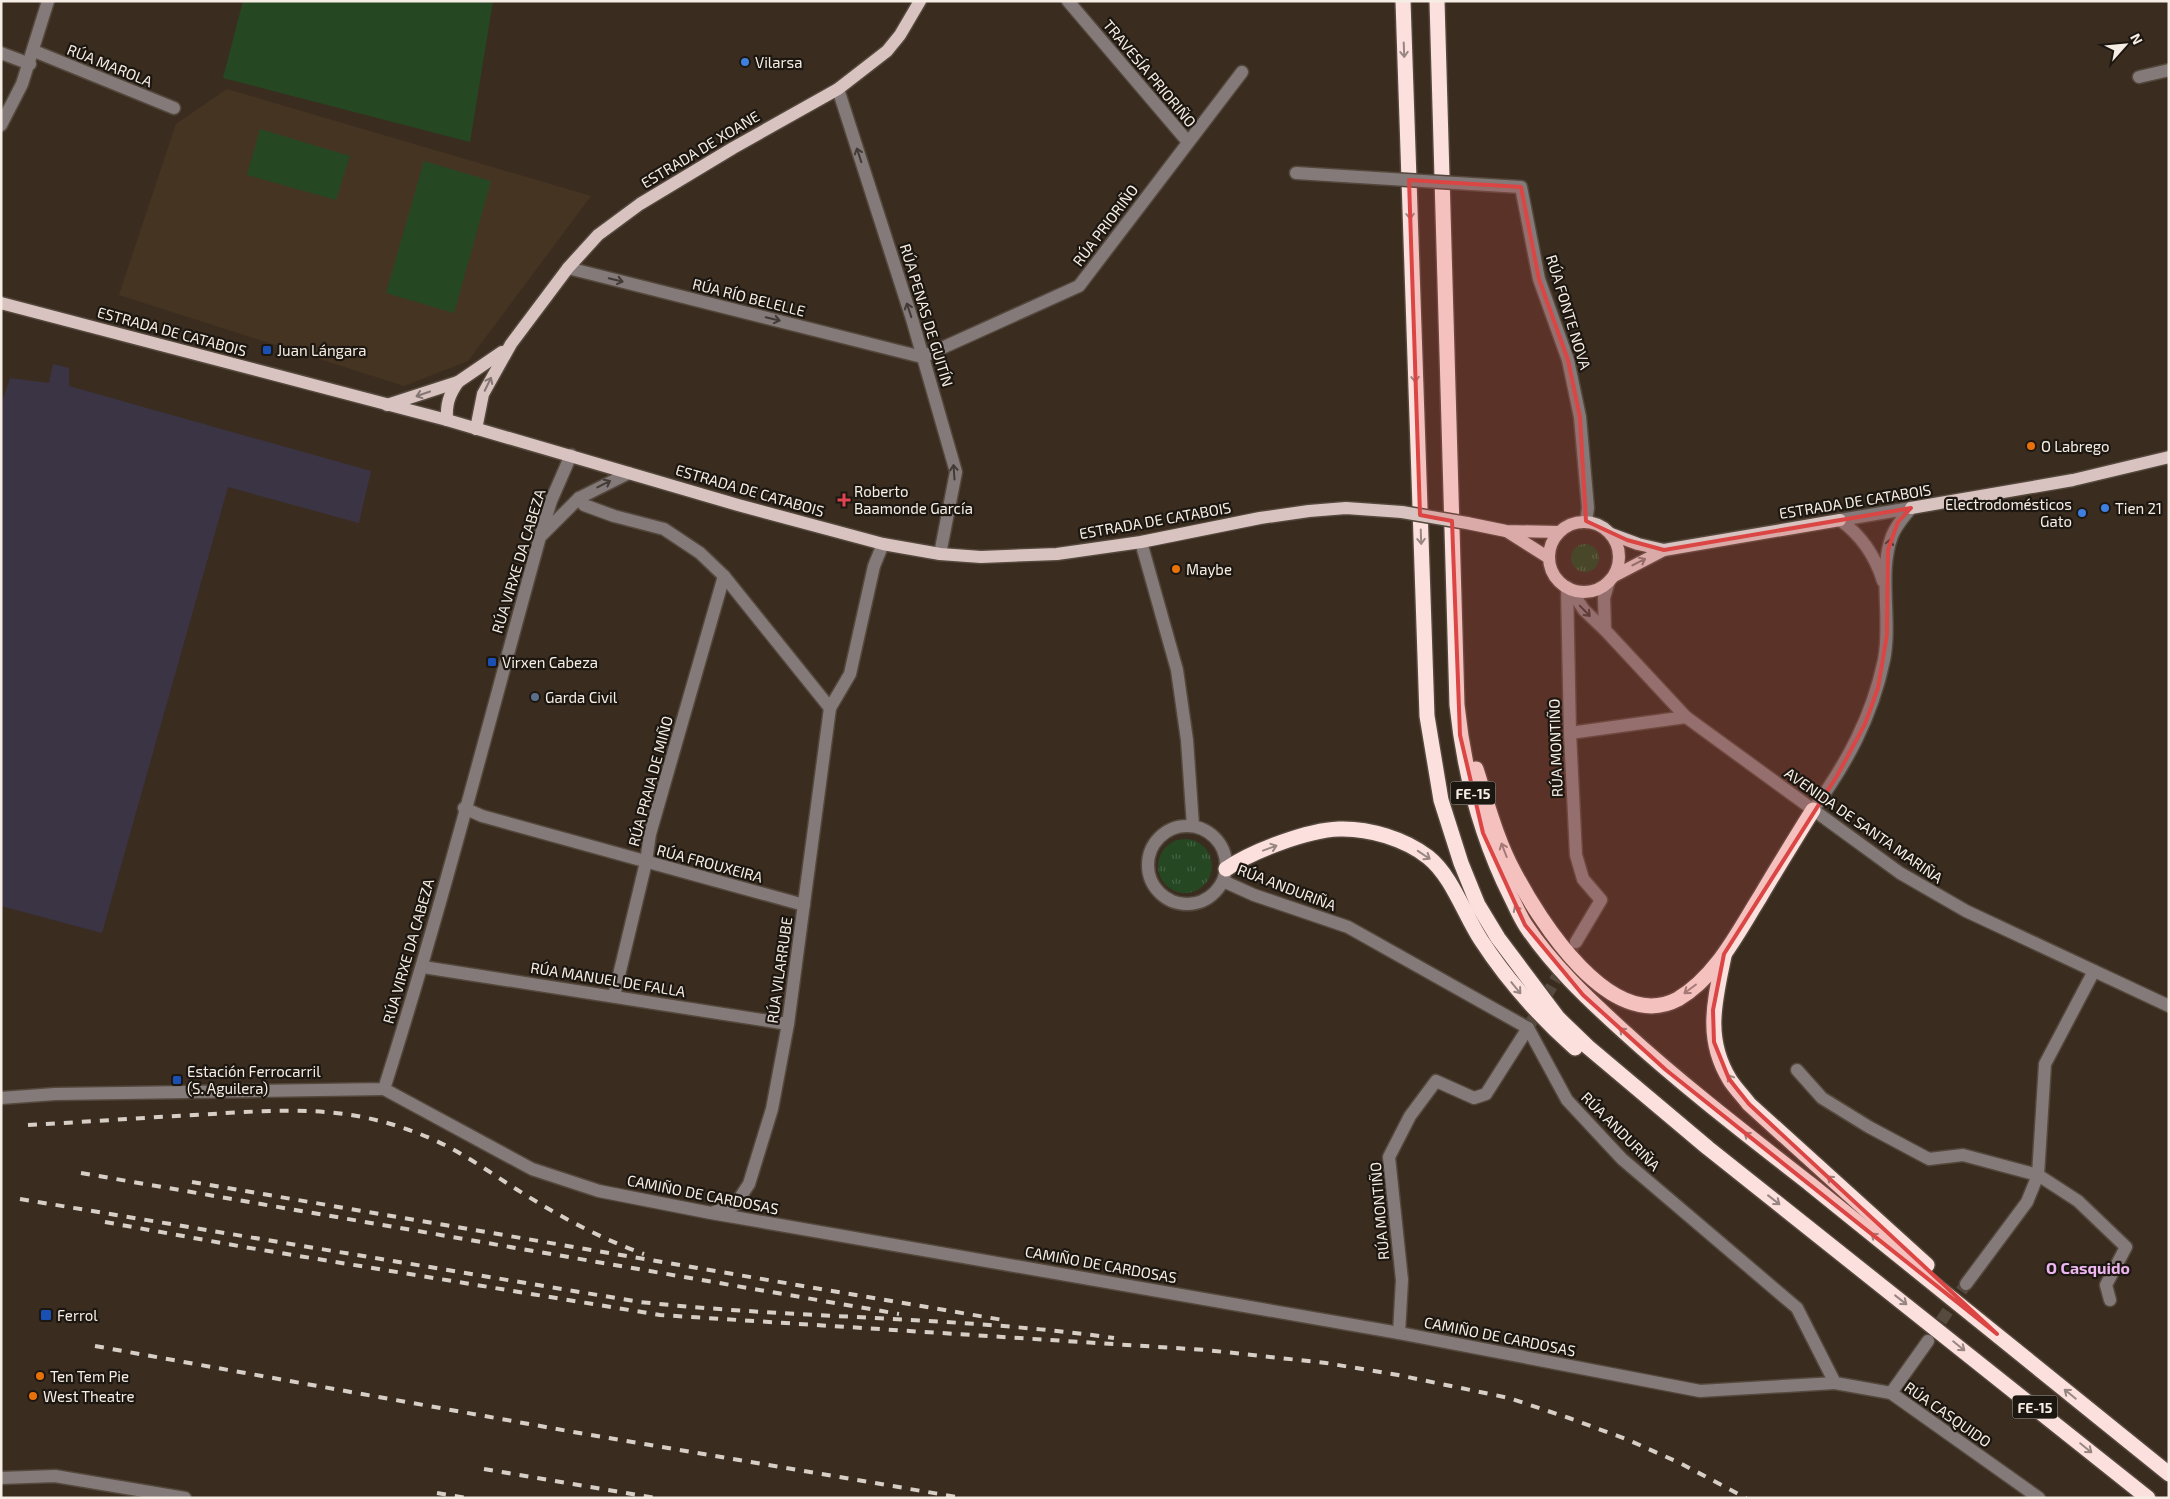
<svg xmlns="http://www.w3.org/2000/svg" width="2170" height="1499" font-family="'Exo 2',sans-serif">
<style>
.built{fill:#463422}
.industrial{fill:#3a3445}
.grass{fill:url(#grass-tufts)}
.park{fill:#254823}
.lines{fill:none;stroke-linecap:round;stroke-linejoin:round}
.minor-tunnel{stroke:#564a3e;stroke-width:12;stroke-dasharray:12 6;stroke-linecap:butt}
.minor-casing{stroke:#54483c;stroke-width:15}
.major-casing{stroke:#54483c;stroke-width:15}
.highway-casing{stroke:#54483c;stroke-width:18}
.minor{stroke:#847a79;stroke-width:12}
.major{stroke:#d9c3c1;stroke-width:12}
.highway{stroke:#fbe0de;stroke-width:15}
.rail{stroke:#d7cec5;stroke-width:4;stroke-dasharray:9 9;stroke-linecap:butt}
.minor-bridge-casing{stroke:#54483c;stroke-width:15;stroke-linecap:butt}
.major-bridge-casing{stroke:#54483c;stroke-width:15;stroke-linecap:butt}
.minor-bridge{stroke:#847a79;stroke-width:12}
.major-bridge{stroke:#d9c3c1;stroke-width:12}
.oneway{stroke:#978682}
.oneway2{stroke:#413a35}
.oneway3{stroke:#847672}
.marked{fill:#db4644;fill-opacity:0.2;stroke:#db4644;stroke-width:4;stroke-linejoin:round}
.shop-dot{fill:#3f7fe0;stroke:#1d1711;stroke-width:2}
.transit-dot{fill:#1a4fb4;stroke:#1d1711;stroke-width:2}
.food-dot{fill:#e8710a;stroke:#1d1711;stroke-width:2}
.health-dot{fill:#e0444e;stroke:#1d1711;stroke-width:2}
.service-dot{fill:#5c6f8a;stroke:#1d1711;stroke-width:2}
.labels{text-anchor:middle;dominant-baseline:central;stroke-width:4.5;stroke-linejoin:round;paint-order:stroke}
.shield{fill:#1d1711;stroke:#b5aea5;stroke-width:1}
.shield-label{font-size:14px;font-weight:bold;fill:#f6eee5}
.poi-label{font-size:15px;fill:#f6eee5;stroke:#1d1711;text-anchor:start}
.street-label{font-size:15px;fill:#f6eee5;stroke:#1d1711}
.neighbourhood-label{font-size:16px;font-weight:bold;fill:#edb5ef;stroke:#1d1711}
</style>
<defs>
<pattern id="grass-tufts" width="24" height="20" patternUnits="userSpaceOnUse" patternTransform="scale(1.25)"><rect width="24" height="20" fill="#254823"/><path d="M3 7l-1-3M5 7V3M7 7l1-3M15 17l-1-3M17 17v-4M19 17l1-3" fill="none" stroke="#456343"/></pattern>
</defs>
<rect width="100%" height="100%" fill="#3a2d20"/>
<path class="built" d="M 227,89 L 591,196 L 468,361 L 404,386 L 119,295 L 176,124 Z"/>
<path class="industrial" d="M 53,364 L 69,368 L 69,386 L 371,471 L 359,523 L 228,487 L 102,933 L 1,906 L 1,405 L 10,378 L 49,383 Z"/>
<g class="grass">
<circle cx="1585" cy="558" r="14"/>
<circle cx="1185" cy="866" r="27"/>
</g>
<g class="park">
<path d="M 243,1 L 493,1 L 470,142 L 223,78 Z"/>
<path d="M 260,129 L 350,156 L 336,200 L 247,175 Z"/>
<path d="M 424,161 L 491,181 L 454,313 L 386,293 Z"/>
</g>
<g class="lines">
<g class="minor-tunnel">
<path d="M 1528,1028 L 1574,947"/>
<path d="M 1931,1336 L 1966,1284"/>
</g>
<defs>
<g id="minor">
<path d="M 1068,1 L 1188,142"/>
<path d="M 34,51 L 174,108"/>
<path d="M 1,53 L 30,64"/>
<path d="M 2139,77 L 2169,70"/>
<path d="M 838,89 L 912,319 L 956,472 L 940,554"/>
<path d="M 1,125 L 22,84 L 48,1"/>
<path d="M 1296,173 L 1375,178"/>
<path d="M 1488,185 L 1521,187 L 1539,279 L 1568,360 L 1580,417 L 1588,508 L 1586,521"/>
<path d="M 568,268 L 922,357"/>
<path d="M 922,357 L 1079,286 L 1242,72"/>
<path d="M 579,498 L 584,505 L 614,516 L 664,529 L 700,553 L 724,576 L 830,708"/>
<path d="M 1840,520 C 1862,536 1875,555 1883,581"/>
<path d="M 1840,520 L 1911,508"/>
<path d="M 542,535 L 579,498 L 629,473"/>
<path d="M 1141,542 L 1177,670 L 1187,740 L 1193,826"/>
<path d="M 1567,587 L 1570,733 L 1576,855 L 1583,879 L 1601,900 L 1576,942"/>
<path d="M 1570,589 L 1584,610 L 1605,630 L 1686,717 L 1900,873 L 1966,911 L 2169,1006"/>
<path d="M 1605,630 L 1604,598 L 1609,581"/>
<path d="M 1570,733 L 1686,717"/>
<path d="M 464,808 L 482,816 L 804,905"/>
<path d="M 1813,810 C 1847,763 1872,717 1884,660 C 1892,621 1878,572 1892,536 C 1896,525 1904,517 1911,508"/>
<circle cx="1187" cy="865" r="39"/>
<path d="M 1223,881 L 1254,895 L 1348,927 L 1528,1028 L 1567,1100 L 1622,1159 L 1797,1308 L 1835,1383 L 1891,1393"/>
<path d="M 423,967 L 788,1024"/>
<path d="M 614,996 L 646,862 L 650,834 L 724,576"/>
<path d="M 1797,1070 L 1822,1098 L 1869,1127 L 1929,1159 L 1963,1155 L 2038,1175 L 2078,1201 L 2126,1247 L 2106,1285 L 2110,1300"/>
<path d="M 384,1089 L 532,1169 L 599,1191 L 711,1213 L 1399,1333 L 1700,1391 L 1835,1383"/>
<path d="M 1,1098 L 55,1094 L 384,1089 C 442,907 489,721 540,537 L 551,501 L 571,455"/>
<path d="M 714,1212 L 735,1205 L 749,1184 L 772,1109 L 788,1024 L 830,708 L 850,674 L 874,566 L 883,544"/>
<path d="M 1966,1284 L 2027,1202 L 2038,1175 L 2045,1064 L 2094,971"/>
<path d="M 1399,1333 L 1402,1280 L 1389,1157 L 1410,1116 L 1436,1081 L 1474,1098 L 1486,1094 L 1528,1028"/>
<path d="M 1928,1341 L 1891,1393 L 2039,1498"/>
<path d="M 1,1478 L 55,1476 L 185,1498"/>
</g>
<g id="major">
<path d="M 1,303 L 447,420 L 738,505 L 883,544 L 940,554 L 981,557 L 1057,554 L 1141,542 L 1260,518 L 1309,511 L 1346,508 L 1402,512"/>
<path d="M 387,405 L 458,382 L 502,352"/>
<path d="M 447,420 C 446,404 449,395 458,382"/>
<path d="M 476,429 L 483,394 L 511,344 L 568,268 L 598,235 L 640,204 L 733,148 L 838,89 L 887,51 L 900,35 L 920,1"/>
<path d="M 1911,508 L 2073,480 L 2169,457"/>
<circle cx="1584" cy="557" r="35"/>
<path d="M 1467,523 L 1506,531 L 1559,532"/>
<path d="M 1508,532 L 1549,558"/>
<path d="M 1611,534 L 1638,544 L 1664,550"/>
<path d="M 1614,576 L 1664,550 L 1840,520"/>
</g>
<g id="highway">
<path d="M 1403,1 L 1427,716 L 1441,800 L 1461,863 L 1478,905 L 1498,938 L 1558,1018 L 1588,1047 L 1708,1148 L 2148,1498"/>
<path d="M 1437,1 L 1457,705 C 1464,772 1481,837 1511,897 C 1516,907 1520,917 1526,926 C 1552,965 1587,998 1621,1029 C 1681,1084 1746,1134 1810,1184 C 1930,1280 2049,1378 2169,1474"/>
<path d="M 1476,769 C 1487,803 1497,841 1514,872 C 1539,920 1611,1035 1678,999 C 1716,977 1738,932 1760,897 C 1777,868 1795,839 1813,810"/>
<path d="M 1226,869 C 1252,851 1308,830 1339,829 C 1369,828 1405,839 1428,857 C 1452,876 1464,914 1481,940 C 1507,980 1539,1016 1575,1048"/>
<path d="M 1724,956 C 1715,1000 1704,1038 1730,1080 C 1735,1088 1743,1096 1749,1104 L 1927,1265"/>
</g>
</defs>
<use href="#minor" class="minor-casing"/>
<use href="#major" class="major-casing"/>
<use href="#highway" class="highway-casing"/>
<use href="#minor" class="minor"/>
<use href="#major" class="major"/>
<use href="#highway" class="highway"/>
<g class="rail">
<path d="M 28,1125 C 83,1122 139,1118 194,1115 C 283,1110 347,1102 432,1139 C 462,1152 489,1172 516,1189 C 557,1215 599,1238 644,1254"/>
<path d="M 81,1173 L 899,1314"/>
<path d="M 192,1182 L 1003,1320"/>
<path d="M 20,1199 L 640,1302 C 798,1319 957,1316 1114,1338"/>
<path d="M 105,1222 L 244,1247 L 660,1315 L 1206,1350 L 1326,1363 L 1398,1375 L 1509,1398 L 1569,1418 L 1626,1439 L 1680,1463 L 1746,1498"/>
<path d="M 95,1346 L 568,1431 L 963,1498"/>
<path d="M 484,1469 L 656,1498"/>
<path d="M 437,1493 L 467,1498"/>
</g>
<defs>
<path id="minor-bridge" d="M 1375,178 L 1488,185"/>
<path id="major-bridge" d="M 1402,512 L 1467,523"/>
</defs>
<use href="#minor-bridge" class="minor-bridge-casing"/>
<use href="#major-bridge" class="major-bridge-casing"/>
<use href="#minor-bridge" class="minor-bridge"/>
<use href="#major-bridge" class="major-bridge"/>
</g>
<defs><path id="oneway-shaft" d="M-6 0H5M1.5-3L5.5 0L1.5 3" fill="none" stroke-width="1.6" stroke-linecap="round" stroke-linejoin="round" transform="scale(1.25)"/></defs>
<g class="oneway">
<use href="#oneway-shaft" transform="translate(1404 50) rotate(88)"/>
<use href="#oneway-shaft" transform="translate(1410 212) rotate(88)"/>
<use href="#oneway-shaft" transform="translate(1415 375) rotate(88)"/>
<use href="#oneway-shaft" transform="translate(1421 537) rotate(88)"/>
<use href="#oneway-shaft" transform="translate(1270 848) rotate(-20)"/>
<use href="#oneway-shaft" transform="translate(1504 850) rotate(-111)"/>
<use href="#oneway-shaft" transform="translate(1424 855) rotate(34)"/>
<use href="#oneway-shaft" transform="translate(1518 912) rotate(-117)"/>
<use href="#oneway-shaft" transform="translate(1516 988) rotate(51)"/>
<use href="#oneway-shaft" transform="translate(1690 989) rotate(143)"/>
<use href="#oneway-shaft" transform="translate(1625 1033) rotate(-138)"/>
<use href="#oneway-shaft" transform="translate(1732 1081) rotate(-123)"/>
<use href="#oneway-shaft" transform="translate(1750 1137) rotate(-142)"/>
<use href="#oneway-shaft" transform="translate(1833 1181) rotate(-138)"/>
<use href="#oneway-shaft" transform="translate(1774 1200) rotate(38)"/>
<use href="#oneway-shaft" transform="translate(1877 1238) rotate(-142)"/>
<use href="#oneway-shaft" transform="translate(1901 1300) rotate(38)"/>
<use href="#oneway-shaft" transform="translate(1959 1346) rotate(39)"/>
<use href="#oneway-shaft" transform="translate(2070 1394) rotate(-141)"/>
<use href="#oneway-shaft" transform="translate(2086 1448) rotate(39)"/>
</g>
<g class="oneway2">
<use href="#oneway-shaft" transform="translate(859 155) rotate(-108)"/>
<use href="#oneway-shaft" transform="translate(616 280) rotate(14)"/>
<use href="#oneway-shaft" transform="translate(909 310) rotate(-108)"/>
<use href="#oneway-shaft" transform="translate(773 319) rotate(14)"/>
<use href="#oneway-shaft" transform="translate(954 472) rotate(-94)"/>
<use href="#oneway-shaft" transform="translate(604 484) rotate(-27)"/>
<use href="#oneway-shaft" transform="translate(1889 546) rotate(-77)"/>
<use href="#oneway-shaft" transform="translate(1585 611) rotate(46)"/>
</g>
<g class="oneway3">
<use href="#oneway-shaft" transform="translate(488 384) rotate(-64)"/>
<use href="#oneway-shaft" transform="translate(423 394) rotate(161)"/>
<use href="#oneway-shaft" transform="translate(1639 562) rotate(-27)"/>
</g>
<path class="marked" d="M 1409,180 L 1521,187 L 1539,279 L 1568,360 L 1580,417 L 1586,521 L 1627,540 L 1664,550 L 1911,508 L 1898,522 L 1888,550 L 1887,635 L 1878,688 L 1865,724 L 1837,776 L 1724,954 L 1713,1010 L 1714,1042 L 1729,1079 L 1749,1104 L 1997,1334 L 1666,1070 L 1583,995 L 1525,925 L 1483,833 L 1460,735 L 1452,521 L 1420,515 Z"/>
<g class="shop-dot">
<circle cx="745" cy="62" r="5"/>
<circle cx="2105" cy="508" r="5"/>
<circle cx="2082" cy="513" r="5"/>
</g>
<g class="transit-dot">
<rect x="262" y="345" width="10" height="10" rx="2.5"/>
<rect x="487" y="657" width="10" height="10" rx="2.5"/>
<rect x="172" y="1075" width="10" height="10" rx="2.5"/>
<rect x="40" y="1309" width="12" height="12" rx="2.5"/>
</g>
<g class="food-dot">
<circle cx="2031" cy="446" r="5"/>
<circle cx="1176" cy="569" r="5"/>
<circle cx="40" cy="1376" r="5"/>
<circle cx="33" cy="1396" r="5"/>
</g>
<path class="health-dot" d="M841.5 492.5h5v5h5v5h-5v5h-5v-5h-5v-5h5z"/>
<circle class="service-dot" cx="535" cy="697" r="5"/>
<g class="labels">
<g class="shield">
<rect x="1450.5" y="781.5" width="45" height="23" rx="4"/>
<rect x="2012.5" y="1395.5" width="45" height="23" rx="4"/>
</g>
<g class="shield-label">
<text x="1473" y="793">FE-15</text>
<text x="2035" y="1407">FE-15</text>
</g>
<g class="poi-label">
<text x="755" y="62">Vilarsa</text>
<text x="277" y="350">Juan Lángara</text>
<text x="2041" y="446">O Labrego</text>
<text x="854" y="491">Roberto<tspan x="854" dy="17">Baamonde García</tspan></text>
<text x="2072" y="504" text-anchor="end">Electrodomésticos<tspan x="2072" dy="17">Gato</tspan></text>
<text x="2115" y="508">Tien 21</text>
<text x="1186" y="569">Maybe</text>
<text x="502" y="662">Virxen Cabeza</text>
<text x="545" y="697">Garda Civil</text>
<text x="187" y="1071">Estación Ferrocarril<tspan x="187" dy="17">(S. Aguilera)</tspan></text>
<text x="57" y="1315">Ferrol</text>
<text x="50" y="1376">Ten Tem Pie</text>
<text x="43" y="1396">West Theatre</text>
</g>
<g class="street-label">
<text transform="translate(110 65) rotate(22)">RÚA MAROLA</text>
<text transform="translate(1150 73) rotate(50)">TRAVESÍA PRIORIÑO</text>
<text transform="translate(700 149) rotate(-31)">ESTRADA DE XOANE</text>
<text transform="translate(1105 225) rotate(-53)">RÚA PRIORIÑO</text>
<text transform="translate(749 297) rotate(14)">RÚA RÍO BELELLE</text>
<text transform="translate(1569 312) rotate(73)">RÚA FONTE NOVA</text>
<text transform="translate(927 315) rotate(73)">RÚA PENAS DE GUITÍN</text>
<text transform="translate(172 331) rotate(15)">ESTRADA DE CATABOIS</text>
<text transform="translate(750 490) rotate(16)">ESTRADA DE CATABOIS</text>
<text transform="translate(1855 501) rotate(-9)">ESTRADA DE CATABOIS</text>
<text transform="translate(1155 520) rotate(-10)">ESTRADA DE CATABOIS</text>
<text transform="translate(518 561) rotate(-73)">RÚA VIRXE DA CABEZA</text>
<text transform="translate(1555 748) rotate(-92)">RÚA MONTIÑO</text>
<text transform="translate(650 781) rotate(-75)">RÚA PRAIA DE MIÑO</text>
<text transform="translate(1864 825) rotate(35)">AVENIDA DE SANTA MARIÑA</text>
<text transform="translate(710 863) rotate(15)">RÚA FROUXEIRA</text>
<text transform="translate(1287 887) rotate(21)">RÚA ANDURIÑA</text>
<text transform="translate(408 951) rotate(-74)">RÚA VIRXE DA CABEZA</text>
<text transform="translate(779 970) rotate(-82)">RÚA VILARRUBE</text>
<text transform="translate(608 979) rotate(9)">RÚA MANUEL DE FALLA</text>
<text transform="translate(1621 1131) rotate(45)">RÚA ANDURIÑA</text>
<text transform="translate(703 1194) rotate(11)">CAMIÑO DE CARDOSAS</text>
<text transform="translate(1379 1211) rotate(-95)">RÚA MONTIÑO</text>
<text transform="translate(1101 1264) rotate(10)">CAMIÑO DE CARDOSAS</text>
<text transform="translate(1500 1336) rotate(11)">CAMIÑO DE CARDOSAS</text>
<text transform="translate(1948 1414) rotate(35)">RÚA CASQUIDO</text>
</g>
<g class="neighbourhood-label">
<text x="2088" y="1267">O Casquido</text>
</g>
</g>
<rect width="2170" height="1499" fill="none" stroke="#f6eee5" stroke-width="5"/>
<g transform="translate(2125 45) rotate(63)" stroke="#1d1711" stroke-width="4" paint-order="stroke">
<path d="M0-4L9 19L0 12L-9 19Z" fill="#f6eee5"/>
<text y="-8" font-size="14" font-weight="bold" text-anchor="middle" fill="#f6eee5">N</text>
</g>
</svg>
